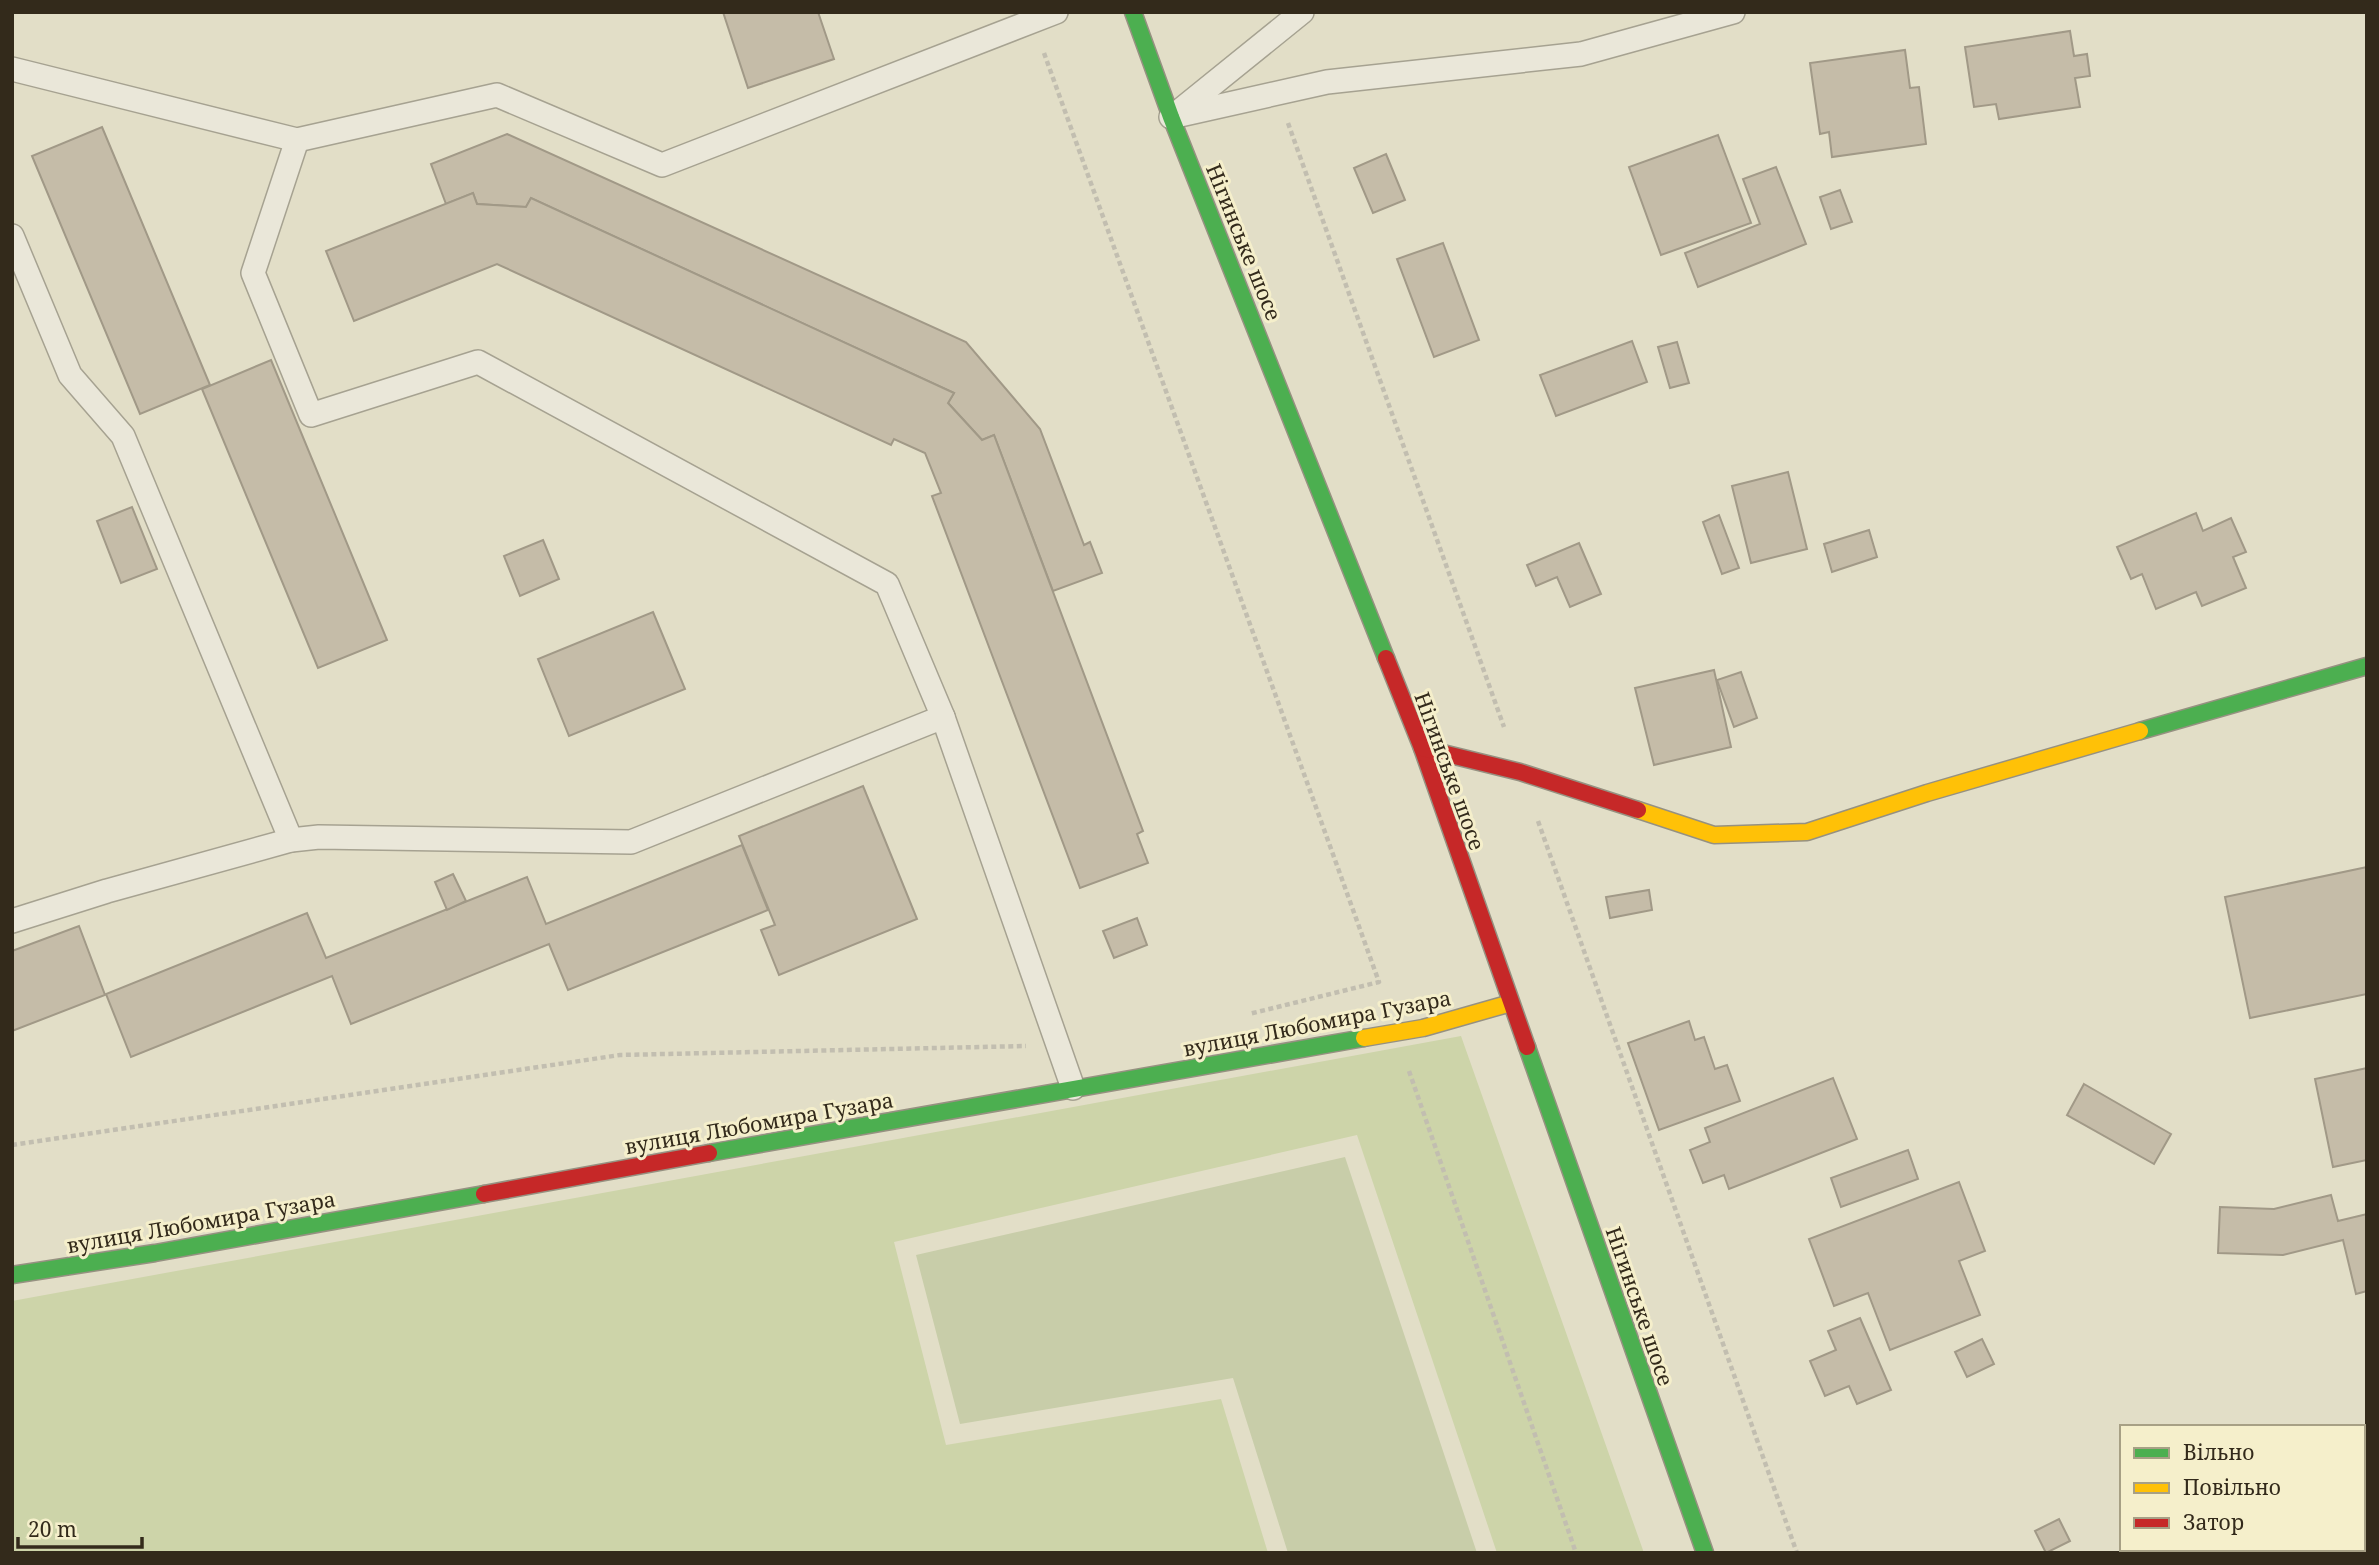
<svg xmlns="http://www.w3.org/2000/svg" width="2379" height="1565" font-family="'Noto Serif',serif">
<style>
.green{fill:#cdd4a9}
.cemetery{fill:#c8cda9}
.building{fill:#c5bca8;stroke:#a19987;stroke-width:2}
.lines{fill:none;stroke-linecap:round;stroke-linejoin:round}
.lane-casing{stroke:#a6a291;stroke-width:26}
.fast-casing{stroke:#969181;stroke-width:19}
.slow-casing{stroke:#969181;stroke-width:19}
.jam-casing{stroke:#969181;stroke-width:19}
.path{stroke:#c2beb0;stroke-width:4.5;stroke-dasharray:5 3.5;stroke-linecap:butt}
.lane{stroke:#eae7d9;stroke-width:23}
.fast{stroke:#4caf50;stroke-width:16}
.slow{stroke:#ffc107;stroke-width:16}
.jam{stroke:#c62828;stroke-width:16}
.labels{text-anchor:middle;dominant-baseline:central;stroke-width:6;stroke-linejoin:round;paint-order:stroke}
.street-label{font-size:21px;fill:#332a1b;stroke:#f5efcb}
</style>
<rect width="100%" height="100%" fill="#e2dec7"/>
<path class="green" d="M 1461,1036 L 1644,1553 L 1497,1553 L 1357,1135 L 894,1242 L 946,1445 L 1221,1399 L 1268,1553 L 12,1553 L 12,1301 Z"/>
<path class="cemetery" d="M 1345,1157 L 1477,1553 L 1288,1553 L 1233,1378 L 960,1424 L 916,1255 Z"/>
<g class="building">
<path d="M 723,12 L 818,12 L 834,59 L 748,88 Z"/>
<path d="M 2070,31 L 2074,56 L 2087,54 L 2090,76 L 2075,78 L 2080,107 L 1999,119 L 1996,104 L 1974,107 L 1965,47 Z"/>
<path d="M 1905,50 L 1910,88 L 1919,87 L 1926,144 L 1832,157 L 1829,132 L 1820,134 L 1810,63 Z"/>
<path d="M 102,127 L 210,385 L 140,414 L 32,156 Z"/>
<path d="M 507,134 L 966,342 L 1040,429 L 1084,545 L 1090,542 L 1102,573 L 1053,591 L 994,435 L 982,440 L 948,403 L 954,393 L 531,198 L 526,207 L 477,204 L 473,193 L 446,204 L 431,164 Z"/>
<path d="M 1718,135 L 1751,223 L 1661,255 L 1629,167 Z"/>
<path d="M 1386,154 L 1405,200 L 1373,213 L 1354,168 Z"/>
<path d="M 1776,167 L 1806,244 L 1698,287 L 1685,253 L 1760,224 L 1743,179 Z"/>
<path d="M 1840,190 L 1852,222 L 1831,229 L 1820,197 Z"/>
<path d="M 473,193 L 477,204 L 526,207 L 531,198 L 954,393 L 948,403 L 982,440 L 994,435 L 1143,831 L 1137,834 L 1148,863 L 1080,888 L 932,496 L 941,493 L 925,453 L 894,439 L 891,445 L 497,264 L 354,321 L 326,251 Z"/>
<path d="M 1443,243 L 1479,340 L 1434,357 L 1397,259 Z"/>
<path d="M 1632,341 L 1647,382 L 1556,416 L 1540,375 Z"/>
<path d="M 1677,342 L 1689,383 L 1670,388 L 1658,347 Z"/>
<path d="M 271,360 L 387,640 L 318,668 L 202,389 Z"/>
<path d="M 1788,472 L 1807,549 L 1751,563 L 1732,486 Z"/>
<path d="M 132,507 L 157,569 L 121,583 L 97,521 Z"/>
<path d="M 2196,513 L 2203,531 L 2231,518 L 2246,552 L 2233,557 L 2246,588 L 2202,606 L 2196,592 L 2156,609 L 2142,574 L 2131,579 L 2117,547 Z"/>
<path d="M 1719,515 L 1739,568 L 1722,574 L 1703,522 Z"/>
<path d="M 1869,530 L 1877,557 L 1832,572 L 1824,544 Z"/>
<path d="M 543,540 L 559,579 L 520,596 L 504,556 Z"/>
<path d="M 1579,543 L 1601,594 L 1570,607 L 1557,577 L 1536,586 L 1527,565 Z"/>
<path d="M 653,612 L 685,689 L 569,736 L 538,659 Z"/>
<path d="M 1714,670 L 1731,747 L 1654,765 L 1635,688 Z"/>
<path d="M 1741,672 L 1757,718 L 1734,727 L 1717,680 Z"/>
<path d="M 863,786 L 917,919 L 779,975 L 761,930 L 775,925 L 739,836 Z"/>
<path d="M 742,845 L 768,910 L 568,990 L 549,944 L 351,1024 L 332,976 L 131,1057 L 106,994 L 307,913 L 326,958 L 527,877 L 546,924 Z"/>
<path d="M 2367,867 L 2367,994 L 2250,1018 L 2225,897 Z"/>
<path d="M 453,874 L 466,901 L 447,910 L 435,882 Z"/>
<path d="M 1649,890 L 1652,910 L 1610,918 L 1606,897 Z"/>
<path d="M 1137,918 L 1147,945 L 1114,958 L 1103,931 Z"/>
<path d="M 79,926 L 105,995 L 12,1031 L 12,951 Z"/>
<path d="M 1689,1021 L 1695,1040 L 1704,1037 L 1715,1069 L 1727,1065 L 1740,1101 L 1659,1130 L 1628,1043 Z"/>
<path d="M 2367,1068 L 2367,1160 L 2333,1167 L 2315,1079 Z"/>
<path d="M 1833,1078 L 1857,1139 L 1729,1189 L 1724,1175 L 1703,1183 L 1690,1150 L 1710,1142 L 1705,1128 Z"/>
<path d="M 2084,1084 L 2171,1134 L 2154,1164 L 2067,1115 Z"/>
<path d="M 1908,1150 L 1918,1179 L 1841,1207 L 1831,1178 Z"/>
<path d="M 1959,1182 L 1985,1251 L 1959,1261 L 1980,1315 L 1890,1350 L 1868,1293 L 1834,1306 L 1809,1239 Z"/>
<path d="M 2331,1195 L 2338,1221 L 2367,1214 L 2367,1291 L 2356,1294 L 2343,1240 L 2283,1255 L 2218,1253 L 2220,1207 L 2274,1209 Z"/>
<path d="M 1860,1318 L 1891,1390 L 1857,1404 L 1849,1386 L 1825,1396 L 1810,1361 L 1836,1350 L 1828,1331 Z"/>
<path d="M 1982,1339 L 1994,1364 L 1967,1377 L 1955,1352 Z"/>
<path d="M 2059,1519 L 2070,1541 L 2046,1553 L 2035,1531 Z"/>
</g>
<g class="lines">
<defs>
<g id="lane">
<path d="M 12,69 L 297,140 L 497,95 L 662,165 L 1056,12"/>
<path d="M 1177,113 L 1302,12"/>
<path d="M 1171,117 L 1327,82 L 1581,54 L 1733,12"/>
<path d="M 297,140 L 253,273 L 311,415 L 478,362 L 887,584 L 943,717 L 1073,1088"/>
<path d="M 12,236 L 70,375 L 123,436 L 291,840"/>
<path d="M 12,921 L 107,891 L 291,840 L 319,837 L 631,842 L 943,717"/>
</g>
<g id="fast">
<path d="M 1133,12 L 1171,117 L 1386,658"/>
<path d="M 2140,731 L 2367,666"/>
<path d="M 1527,1047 L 1705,1553"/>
<path d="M 709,1153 L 1364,1038"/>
<path d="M 12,1275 L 155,1253 L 484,1194"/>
</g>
<g id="slow">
<path d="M 1638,810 L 1714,835 L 1807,832 L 1927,793 L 2140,731"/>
<path d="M 1364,1038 L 1423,1028 L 1511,1003"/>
</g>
<g id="jam">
<path d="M 1386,658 L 1422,748 L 1527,1047"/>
<path d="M 1422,748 L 1520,772 L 1638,810"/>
<path d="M 484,1194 L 709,1153"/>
</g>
</defs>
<use href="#lane" class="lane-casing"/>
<use href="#fast" class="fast-casing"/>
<use href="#slow" class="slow-casing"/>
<use href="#jam" class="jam-casing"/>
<g class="path">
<path d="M 1044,53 L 1379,982 L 1249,1014"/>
<path d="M 1288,123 L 1504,727"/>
<path d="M 1538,821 L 1797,1553"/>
<path d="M 1409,1071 L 1576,1553"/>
<path d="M 12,1145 L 620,1055 L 1026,1046"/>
</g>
<use href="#lane" class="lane"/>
<use href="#fast" class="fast"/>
<use href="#slow" class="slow"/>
<use href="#jam" class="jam"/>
</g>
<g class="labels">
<g class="street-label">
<text transform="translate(1244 242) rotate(68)">Нігинське шосе</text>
<text transform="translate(1450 771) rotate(70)">Нігинське шосе</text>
<text transform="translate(1317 1023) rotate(-11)">вулиця Любомира Гузара</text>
<text transform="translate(759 1123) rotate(-10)">вулиця Любомира Гузара</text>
<text transform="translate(201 1222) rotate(-10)">вулиця Любомира Гузара</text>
<text transform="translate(1640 1306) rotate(71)">Нігинське шосе</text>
</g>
</g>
<rect width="2379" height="1565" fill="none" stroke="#332a1b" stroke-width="28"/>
<rect x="2120" y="1425" width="245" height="126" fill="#f5efcb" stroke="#a7a085" stroke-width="2"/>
<rect x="2134" y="1448" width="35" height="10" fill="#4caf50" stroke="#a7a085" stroke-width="2"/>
<text x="2183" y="1460" font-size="21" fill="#332a1b">Вільно</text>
<rect x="2134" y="1483" width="35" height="10" fill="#ffc107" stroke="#a7a085" stroke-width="2"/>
<text x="2183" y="1495" font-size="21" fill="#332a1b">Повільно</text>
<rect x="2134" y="1518" width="35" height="10" fill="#c62828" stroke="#a7a085" stroke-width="2"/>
<text x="2183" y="1530" font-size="21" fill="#332a1b">Затор</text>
<path d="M18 1537v10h124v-10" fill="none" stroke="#332a1b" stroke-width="3.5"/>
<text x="28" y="1537" font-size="21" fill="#332a1b" stroke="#f5efcb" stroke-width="5" paint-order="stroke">20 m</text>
</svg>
